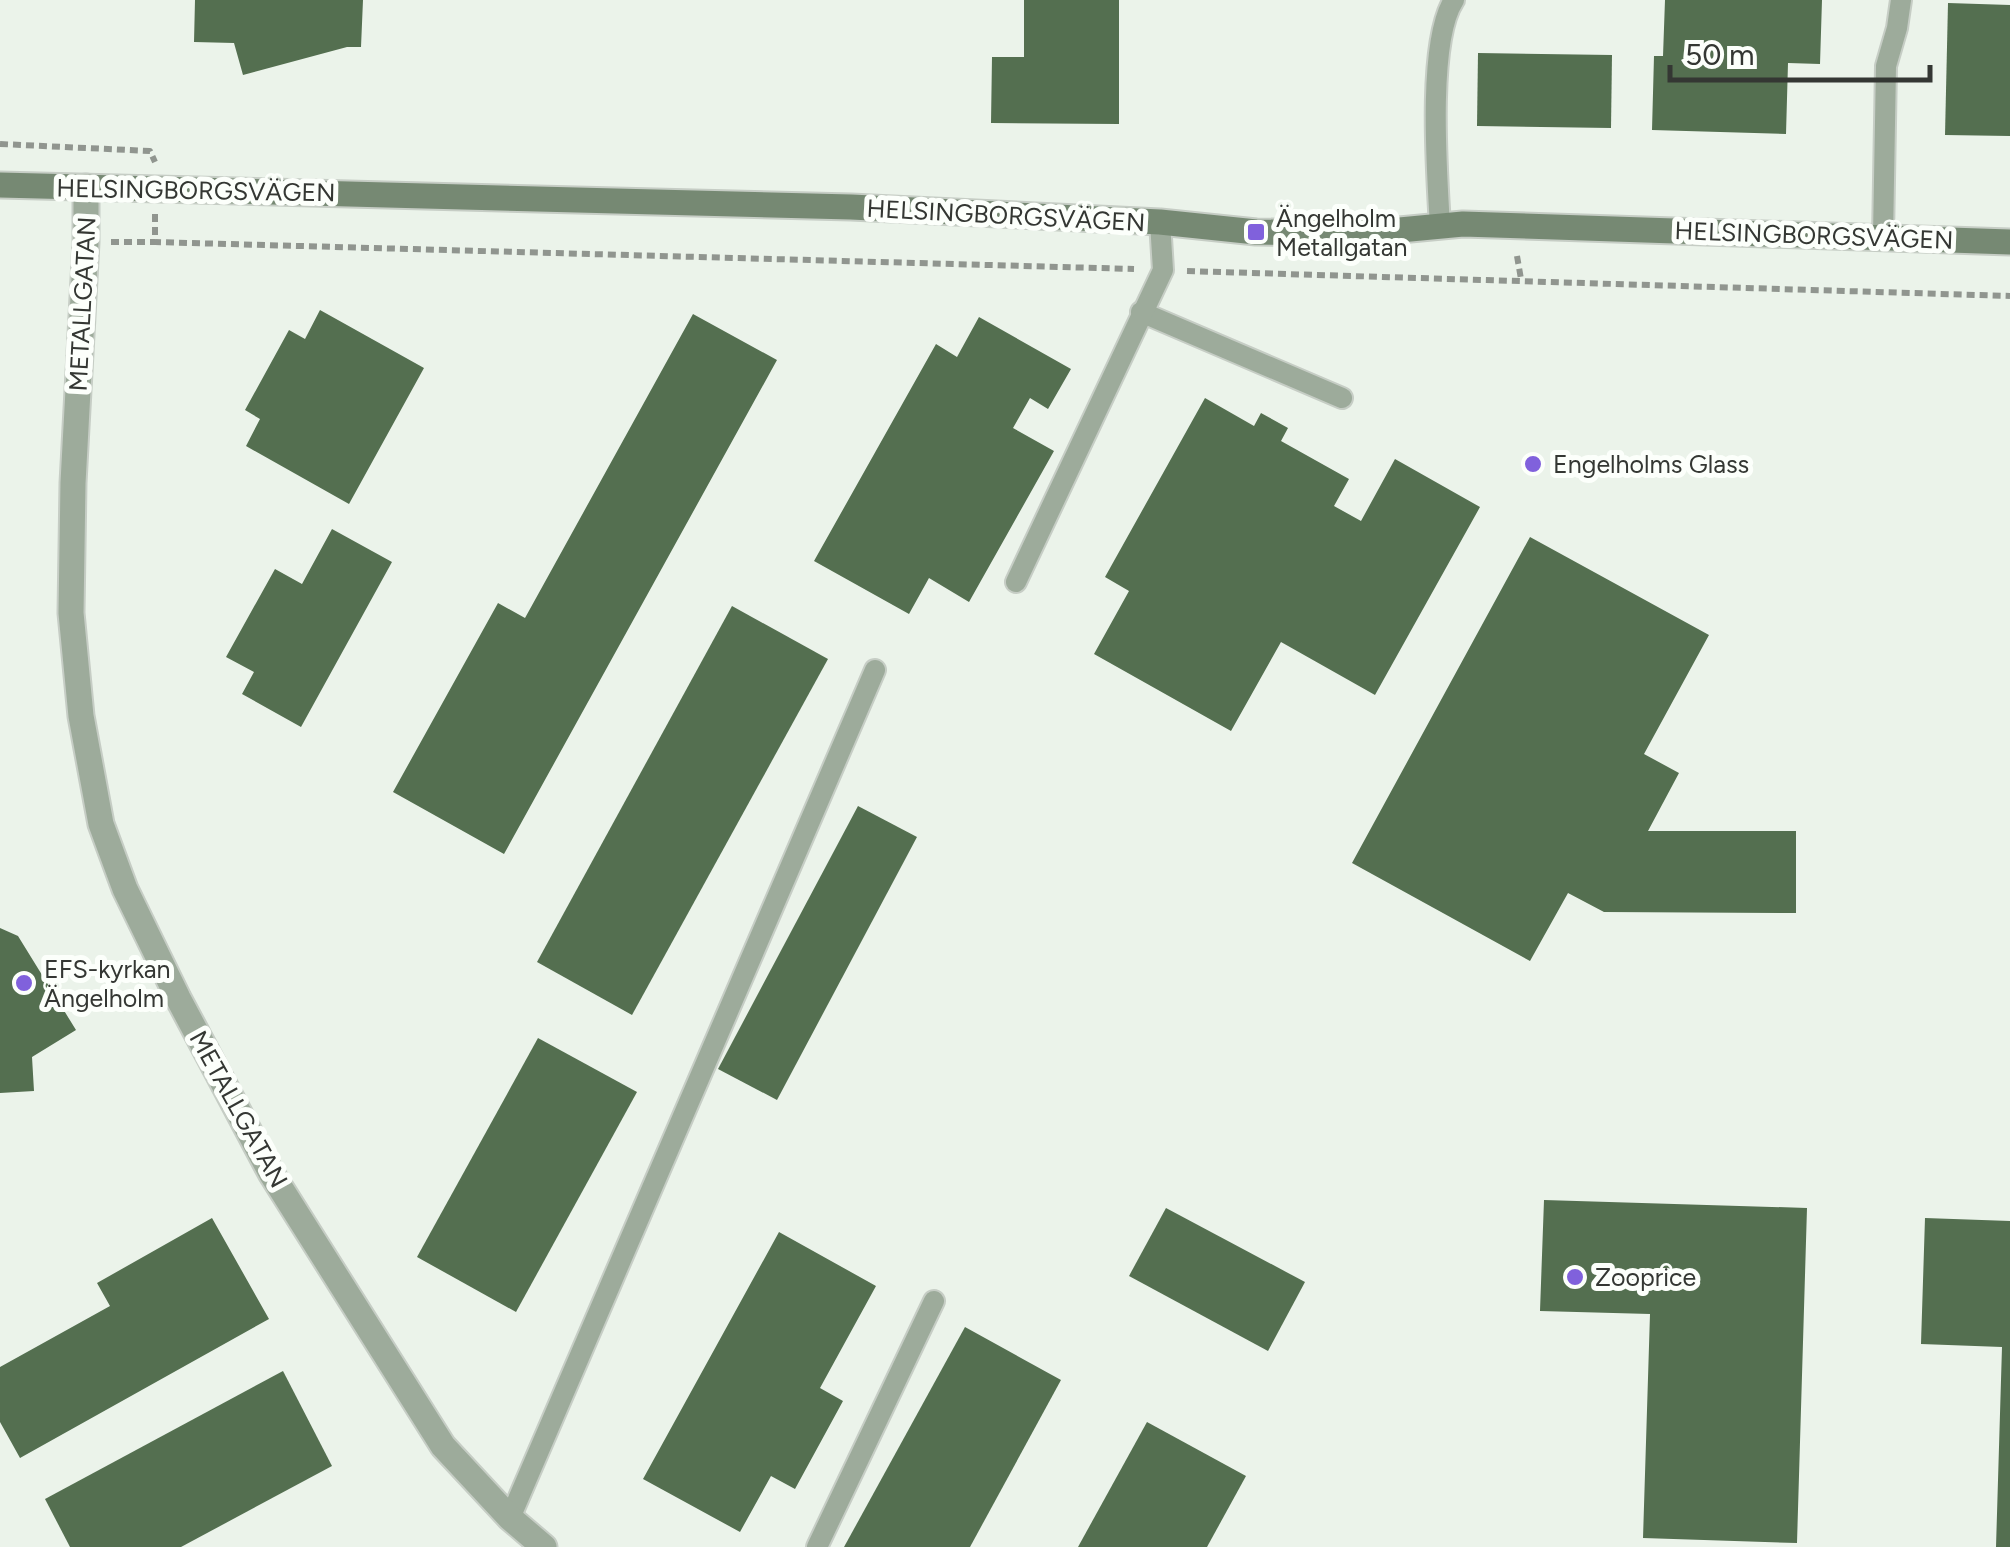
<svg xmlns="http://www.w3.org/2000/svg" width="2010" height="1547" font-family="Figtree,sans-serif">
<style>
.building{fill:#546f50}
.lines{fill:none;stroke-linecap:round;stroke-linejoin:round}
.service-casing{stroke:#c6cdc5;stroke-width:24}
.minor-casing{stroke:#c6cdc5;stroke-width:29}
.secondary-casing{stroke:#c6cdc5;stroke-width:29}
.path{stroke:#90958f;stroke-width:6;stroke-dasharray:8 5;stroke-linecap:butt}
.service{stroke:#9dab9b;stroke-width:20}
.minor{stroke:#9dab9b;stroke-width:25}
.secondary{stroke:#768973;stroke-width:25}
.poi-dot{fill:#8061dc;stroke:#fcfffb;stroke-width:4}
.labels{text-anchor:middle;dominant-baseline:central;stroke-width:10;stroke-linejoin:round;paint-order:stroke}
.street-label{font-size:25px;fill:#343733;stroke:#fcfffb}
.poi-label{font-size:25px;fill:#343733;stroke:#fcfffb;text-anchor:start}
</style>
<rect width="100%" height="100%" fill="#ebf3ea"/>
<g class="building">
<path d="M 195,0 L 363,0 L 361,47 L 347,47 L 243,75 L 234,43 L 194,42 Z"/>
<path d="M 1024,0 L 1119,0 L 1119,124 L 991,123 L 992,57 L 1024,57 Z"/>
<path d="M 1665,0 L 1822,0 L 1820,64 L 1788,63 L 1786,134 L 1652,130 L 1654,56 L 1663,56 Z"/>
<path d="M 1948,3 L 2010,5 L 2010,136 L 1945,135 Z"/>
<path d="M 1478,53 L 1612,55 L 1611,128 L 1477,126 Z"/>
<path d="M 320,310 L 424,368 L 349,504 L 246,446 L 260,419 L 245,410 L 289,330 L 305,339 Z"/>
<path d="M 693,314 L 777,360 L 504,854 L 393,792 L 498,603 L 525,618 Z"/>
<path d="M 979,317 L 1071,369 L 1048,409 L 1030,398 L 1013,428 L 1054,451 L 969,602 L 929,578 L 909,614 L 814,561 L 936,344 L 957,357 Z"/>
<path d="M 1205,398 L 1254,426 L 1261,413 L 1288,428 L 1281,441 L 1349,479 L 1334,506 L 1361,521 L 1395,459 L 1480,507 L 1375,695 L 1281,642 L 1231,731 L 1094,654 L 1129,591 L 1105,577 Z"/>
<path d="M 332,529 L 392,562 L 301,727 L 242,694 L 254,672 L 226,657 L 275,569 L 302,584 Z"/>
<path d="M 1530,537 L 1709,635 L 1644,754 L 1679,773 L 1648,831 L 1796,831 L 1796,913 L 1604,912 L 1568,893 L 1530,961 L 1352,863 Z"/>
<path d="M 732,606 L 828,659 L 632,1015 L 537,962 Z"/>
<path d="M 858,806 L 917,837 L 777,1100 L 718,1069 Z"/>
<path d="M 0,928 L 18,936 L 76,1030 L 32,1057 L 34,1091 L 0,1093 Z"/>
<path d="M 538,1038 L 637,1092 L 516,1312 L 417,1257 Z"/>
<path d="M 1544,1200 L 1807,1208 L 1797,1543 L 1643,1538 L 1650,1314 L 1540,1311 Z"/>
<path d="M 1166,1208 L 1305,1282 L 1268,1351 L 1129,1276 Z"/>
<path d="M 212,1218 L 269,1319 L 20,1458 L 0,1422 L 0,1367 L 110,1306 L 97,1283 Z"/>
<path d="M 1925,1218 L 2010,1221 L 2010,1547 L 1996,1547 L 2002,1347 L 1921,1344 Z"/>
<path d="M 779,1232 L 876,1286 L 820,1388 L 843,1401 L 795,1489 L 771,1476 L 740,1532 L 643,1479 Z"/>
<path d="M 965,1327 L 1061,1380 L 970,1547 L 844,1547 Z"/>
<path d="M 283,1371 L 332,1466 L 181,1547 L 70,1547 L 45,1499 Z"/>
<path d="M 1147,1422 L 1246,1476 L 1207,1547 L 1078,1547 Z"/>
</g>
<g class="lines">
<defs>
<g id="service">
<path d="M 1440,226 C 1437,174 1427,41 1454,0"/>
<path d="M 1883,237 L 1886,66 L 1897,28 L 1901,0"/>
<path d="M 1141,312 L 1342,398"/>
<path d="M 1016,582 L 1163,270 L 1160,222"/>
<path d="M 510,1518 L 875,670"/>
<path d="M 817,1547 L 934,1301"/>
</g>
<path id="minor" d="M 86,187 L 86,242 L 73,483 L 71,613 L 81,716 L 101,824 L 125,889 L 178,998 L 271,1173 L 443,1446 L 510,1518 L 544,1547"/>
<path id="secondary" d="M 0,185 L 851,207 L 1160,222 L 1256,232 L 1368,233 L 1463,224 L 2010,242"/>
</defs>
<use href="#service" class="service-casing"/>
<use href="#minor" class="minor-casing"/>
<use href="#secondary" class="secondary-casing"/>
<g class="path">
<path d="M 0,144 L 150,151 L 155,162"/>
<path d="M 155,214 L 155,242 L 1134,269"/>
<path d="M 111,242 L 155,242"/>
<path d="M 1517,256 L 1521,279"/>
<path d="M 1187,271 L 2010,296"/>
</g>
<use href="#service" class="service"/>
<use href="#minor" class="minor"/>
<use href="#secondary" class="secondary"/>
</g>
<g class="poi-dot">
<rect x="1246" y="222" width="20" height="20" rx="5"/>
<circle cx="1533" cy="464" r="10"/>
<circle cx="24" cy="983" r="10"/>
<circle cx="1575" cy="1277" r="10"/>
</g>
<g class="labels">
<g class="street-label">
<text transform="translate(196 190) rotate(1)">HELSINGBORGSVÄGEN</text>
<text transform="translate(1006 215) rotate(3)">HELSINGBORGSVÄGEN</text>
<text transform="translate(1814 235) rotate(2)">HELSINGBORGSVÄGEN</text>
<text transform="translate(82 304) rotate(-87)">METALLGATAN</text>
<text transform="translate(239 1109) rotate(61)">METALLGATAN</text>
</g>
<g class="poi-label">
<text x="1276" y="218">Ängelholm<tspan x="1276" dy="29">Metallgatan</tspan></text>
<text x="1553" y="464">Engelholms Glass</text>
<text x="44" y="969">EFS-kyrkan<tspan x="44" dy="29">Ängelholm</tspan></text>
<text x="1595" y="1277">Zooprice</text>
</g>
</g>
<path d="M1670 65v15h260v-15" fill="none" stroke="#343733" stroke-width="5"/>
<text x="1685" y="65" font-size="30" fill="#343733" stroke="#fcfffb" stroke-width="8" paint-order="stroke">50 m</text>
</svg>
